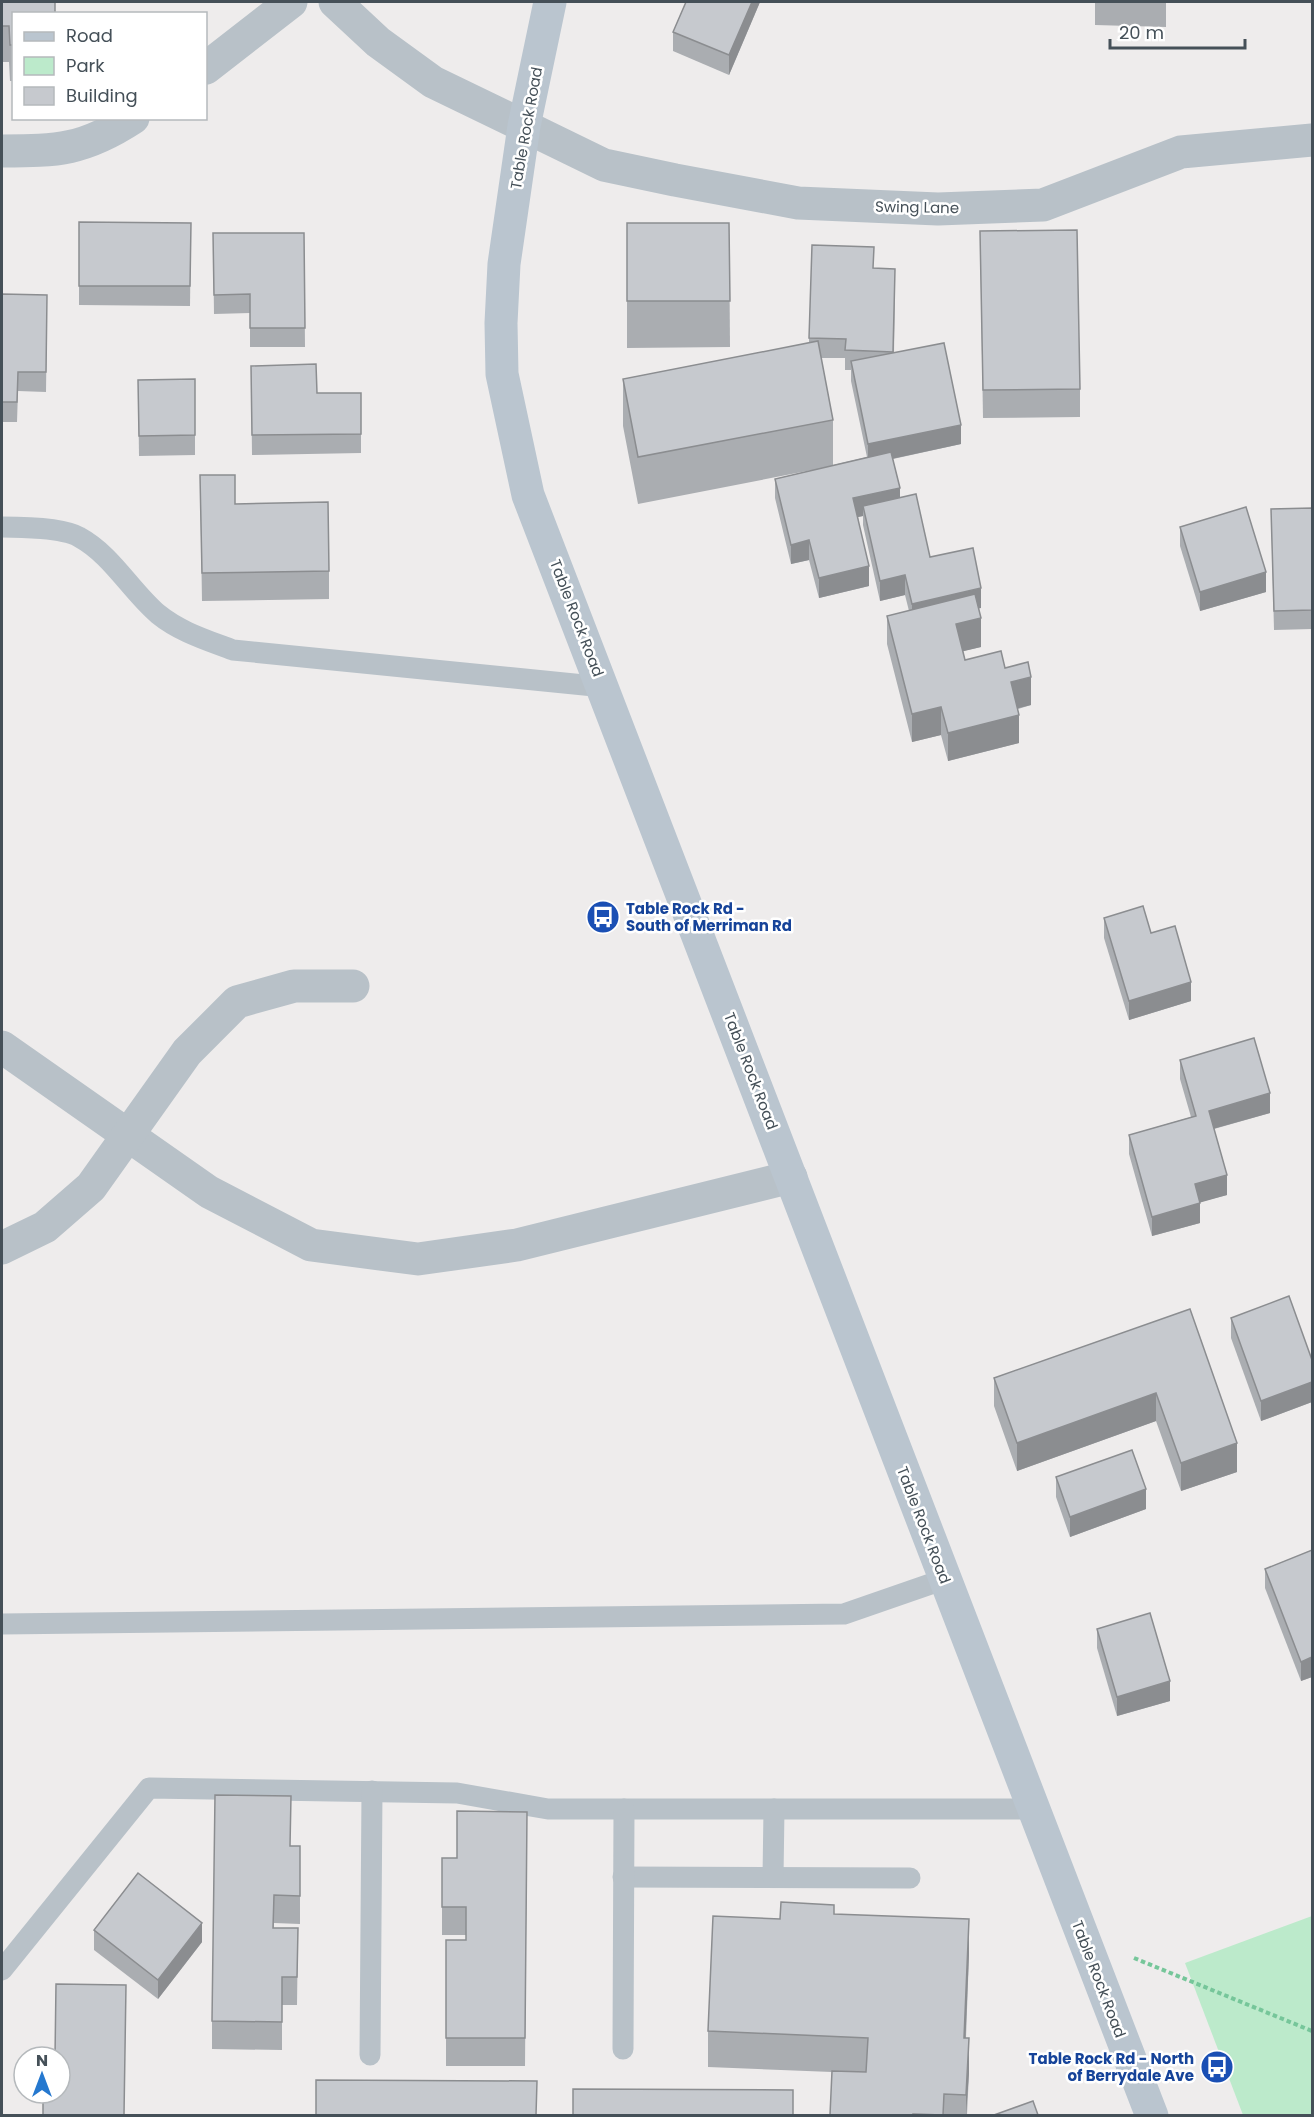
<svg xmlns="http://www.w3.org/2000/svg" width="1314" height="2117" font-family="Poppins,sans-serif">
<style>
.green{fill:#bceacb}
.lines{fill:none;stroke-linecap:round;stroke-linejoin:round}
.path{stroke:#76c69a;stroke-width:4;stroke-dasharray:4.5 3;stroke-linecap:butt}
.service{stroke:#b8c1c8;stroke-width:21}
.minor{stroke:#b8c1c8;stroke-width:33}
.tertiary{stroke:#b8c1c8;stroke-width:33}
.secondary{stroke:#bac5cf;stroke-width:33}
.wall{fill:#aaadb1;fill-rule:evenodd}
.shaded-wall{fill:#8b8d90}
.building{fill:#c6c9ce;stroke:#8b8d90;stroke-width:1.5}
.labels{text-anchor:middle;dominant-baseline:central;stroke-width:5;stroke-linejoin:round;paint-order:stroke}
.street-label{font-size:15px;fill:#455058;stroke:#fff}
.transit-label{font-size:15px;font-weight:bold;fill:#164399;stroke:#fff;text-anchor:start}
</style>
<rect width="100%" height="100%" fill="#eeecec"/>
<path class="green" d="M 1312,1916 L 1312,2115 L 1243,2115 L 1185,1963 Z"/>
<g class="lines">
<path class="path" d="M 1134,1958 L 1312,2031"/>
<g class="service">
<path d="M 2,527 C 19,527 64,528 79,537 C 112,555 130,590 158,614 C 180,632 207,640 233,650 L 604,687"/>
<path d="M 2,1624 L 844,1614 L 945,1579"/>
<path d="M 623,1877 L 910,1878"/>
<path d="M 773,1877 L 774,1809"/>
<path d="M 2,1970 L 149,1788 L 457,1793 L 548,1809 L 1034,1809"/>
<path d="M 623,2049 L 624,1809"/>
<path d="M 370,2055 L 372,1791"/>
</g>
<g class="minor">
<path d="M 206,68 L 291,2"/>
<path d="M 524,126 L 604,165 L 675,180 L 798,203 L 938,209 L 1043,205 L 1181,152 L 1312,140"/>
<path d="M 2,151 C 58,151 84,150 133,118"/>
<path d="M 2,1047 L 209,1192 L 311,1245 L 418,1259 L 517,1245 L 791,1177"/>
<path d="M 2,1248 L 45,1227 L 91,1187 L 187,1052 L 237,1002 L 294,986 L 353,986"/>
</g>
<path class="tertiary" d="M 335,2 L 378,42 L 433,82 L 524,126"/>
<path class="secondary" d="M 550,2 L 524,126 L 504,264 L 501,323 L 502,374 L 528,495 L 1152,2116"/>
</g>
<g class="wall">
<path d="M 2,2 L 14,14 L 14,81 L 10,81 L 9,62 L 2,62 Z"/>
<path d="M 686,2 L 760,2 L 729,75 L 673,51 L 673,32 Z"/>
<path d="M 1095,2 L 1166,2 L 1166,27 L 1095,25 Z"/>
<path d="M 79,222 L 191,223 L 190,306 L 79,305 Z"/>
<path d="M 627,223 L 729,223 L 730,347 L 627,348 Z"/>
<path d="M 980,231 L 1080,389 L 1080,417 L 983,418 Z"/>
<path d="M 213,233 L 304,233 L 305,347 L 250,347 L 250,313 L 214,314 Z"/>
<path d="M 874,268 L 895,289 L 894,353 L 961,444 L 893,459 L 900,497 L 930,557 L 981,608 L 978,608 L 981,647 L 963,651 L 965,660 L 1005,668 L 1031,705 L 1018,709 L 1019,743 L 948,761 L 941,735 L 912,742 L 887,644 L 887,616 L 909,611 L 905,595 L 880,601 L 863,525 L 863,516 L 858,517 L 869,586 L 819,598 L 809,560 L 791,564 L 775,498 L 775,479 L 812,470 L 638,504 L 623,426 L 623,379 L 809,343 L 809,338 ZM 821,358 L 845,358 L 845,370 L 851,370 L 851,381 L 867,457 L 833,465 L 833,420 Z"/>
<path d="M 2,294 L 47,314 L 46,392 L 18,391 L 17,422 L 2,422 Z"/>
<path d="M 251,366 L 317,393 L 361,393 L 361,453 L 252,455 Z"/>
<path d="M 195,379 L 195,455 L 139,456 L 138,380 Z"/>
<path d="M 200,475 L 235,504 L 329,571 L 329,599 L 202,601 Z"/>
<path d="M 1312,508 L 1312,629 L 1274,630 L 1271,509 Z"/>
<path d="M 1180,527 L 1266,592 L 1200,611 L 1180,546 Z"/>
<path d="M 1104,918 L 1151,933 L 1191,1001 L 1129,1020 L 1104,938 Z"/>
<path d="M 1180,1060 L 1270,1113 L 1214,1129 L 1227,1195 L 1200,1202 L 1200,1223 L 1152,1236 L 1129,1154 L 1129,1135 L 1191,1117 L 1180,1079 Z"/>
<path d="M 1190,1309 L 1237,1472 L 1181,1491 L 1156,1421 L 1017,1471 L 994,1406 L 994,1378 Z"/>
<path d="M 1231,1318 L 1312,1360 L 1312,1402 L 1261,1421 L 1231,1338 Z"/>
<path d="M 1056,1477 L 1146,1509 L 1070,1537 L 1056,1497 Z"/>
<path d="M 1312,1550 L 1312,1677 L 1301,1681 L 1265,1588 L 1265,1569 Z"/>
<path d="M 1097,1629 L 1170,1701 L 1117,1716 L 1097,1648 Z"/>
<path d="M 527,1812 L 525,2066 L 446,2066 L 446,1940 L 466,1940 L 466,1935 L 442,1935 L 442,1858 L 457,1858 Z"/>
<path d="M 290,1846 L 300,1846 L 300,1924 L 274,1923 L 274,1928 L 298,1928 L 297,2005 L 282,2005 L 282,2050 L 212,2049 L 212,2021 Z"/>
<path d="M 834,1914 L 969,1954 L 966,2038 L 969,2073 L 967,2115 L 830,2115 L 832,2072 L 708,2067 L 708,2031 L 780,1919 Z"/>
<path d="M 94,1930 L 202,1942 L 158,1999 L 94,1950 Z"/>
</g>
<g class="shaded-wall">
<path d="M 752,2 L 760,2 L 729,75 L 729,55 Z"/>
<path d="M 961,425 L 961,444 L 868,464 L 868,444 Z"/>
<path d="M 900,488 L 900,507 L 863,506 L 863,516 L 853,518 L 853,498 Z"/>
<path d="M 809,540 L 809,560 L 791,564 L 791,545 Z"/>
<path d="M 869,566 L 869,586 L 819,598 L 819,578 Z"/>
<path d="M 1266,572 L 1266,592 L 1200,611 L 1200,592 Z"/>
<path d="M 905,575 L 905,595 L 880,601 L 880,581 Z"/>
<path d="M 981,588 L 981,608 L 912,623 L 912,604 Z"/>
<path d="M 981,618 L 981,647 L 956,653 L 956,624 Z"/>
<path d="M 1031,677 L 1031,705 L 1011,710 L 1011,682 Z"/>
<path d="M 941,707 L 941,735 L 912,742 L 912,714 Z"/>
<path d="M 1019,715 L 1019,743 L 948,761 L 948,733 Z"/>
<path d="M 1191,982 L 1191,1001 L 1129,1020 L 1129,1001 Z"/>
<path d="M 1270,1093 L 1270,1113 L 1209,1130 L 1209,1111 Z"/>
<path d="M 1227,1175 L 1227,1195 L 1195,1204 L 1195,1184 Z"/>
<path d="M 1200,1203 L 1200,1223 L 1152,1236 L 1152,1217 Z"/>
<path d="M 1312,1382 L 1312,1402 L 1261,1421 L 1261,1401 Z"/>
<path d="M 1156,1393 L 1156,1421 L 1017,1471 L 1017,1443 Z"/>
<path d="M 1237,1443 L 1237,1472 L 1181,1491 L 1181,1463 Z"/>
<path d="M 1146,1489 L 1146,1509 L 1070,1537 L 1070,1517 Z"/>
<path d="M 1312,1657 L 1312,1677 L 1301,1681 L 1301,1662 Z"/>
<path d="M 1170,1681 L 1170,1701 L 1117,1716 L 1117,1697 Z"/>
<path d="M 969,1919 L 969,1954 L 964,2073 L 964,2038 Z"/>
<path d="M 202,1923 L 202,1942 L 158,1999 L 158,1980 Z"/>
<path d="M 969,2038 L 969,2073 L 966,2115 L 966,2095 Z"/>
</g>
<g class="building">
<path d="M 2,2 L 55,2 L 55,14 L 14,14 L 14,45 L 10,45 L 9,26 L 2,26 Z"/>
<path d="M 686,2 L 752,2 L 729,55 L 673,32 Z"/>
<path d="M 79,222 L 191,223 L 190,286 L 79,286 Z"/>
<path d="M 627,223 L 729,223 L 730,301 L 627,301 Z"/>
<path d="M 1077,230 L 1080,389 L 983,390 L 980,231 Z"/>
<path d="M 213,233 L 304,233 L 305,328 L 250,328 L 250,294 L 214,295 Z"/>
<path d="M 812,245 L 874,247 L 873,268 L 895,269 L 893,352 L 845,350 L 846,339 L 809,338 Z"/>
<path d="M 2,294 L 47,295 L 46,372 L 18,372 L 17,402 L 2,402 Z"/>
<path d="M 818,341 L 833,420 L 638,457 L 623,379 Z"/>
<path d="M 944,343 L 961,425 L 868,444 L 851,361 Z"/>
<path d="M 316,364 L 317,393 L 361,393 L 361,434 L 252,435 L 251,366 Z"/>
<path d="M 195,379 L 195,435 L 139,436 L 138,380 Z"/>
<path d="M 891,452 L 900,488 L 853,498 L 869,566 L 819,578 L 809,540 L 791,545 L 775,479 Z"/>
<path d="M 200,475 L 235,475 L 235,504 L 328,502 L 329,571 L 202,573 Z"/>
<path d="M 916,494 L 930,557 L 973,548 L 981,588 L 912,604 L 905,575 L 880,581 L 863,506 Z"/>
<path d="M 1246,507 L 1266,572 L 1200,592 L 1180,527 Z"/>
<path d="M 1312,508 L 1312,610 L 1274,611 L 1271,509 Z"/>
<path d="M 975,594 L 981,618 L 956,624 L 965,660 L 1001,651 L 1005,668 L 1028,662 L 1031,677 L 1011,682 L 1019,715 L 948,733 L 941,707 L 912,714 L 887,616 Z"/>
<path d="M 1143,906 L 1151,933 L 1175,926 L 1191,982 L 1129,1001 L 1104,918 Z"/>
<path d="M 1254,1038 L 1270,1093 L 1209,1111 L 1227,1175 L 1195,1184 L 1200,1203 L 1152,1217 L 1129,1135 L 1196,1116 L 1180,1060 Z"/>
<path d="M 1289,1296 L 1312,1360 L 1312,1382 L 1261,1401 L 1231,1318 Z"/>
<path d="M 1190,1309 L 1237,1443 L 1181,1463 L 1156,1393 L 1017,1443 L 994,1378 Z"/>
<path d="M 1132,1450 L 1146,1489 L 1070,1517 L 1056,1477 Z"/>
<path d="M 1312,1550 L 1312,1657 L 1301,1662 L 1265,1569 Z"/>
<path d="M 1150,1613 L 1170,1681 L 1117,1697 L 1097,1629 Z"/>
<path d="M 215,1795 L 291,1796 L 290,1846 L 300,1846 L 300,1896 L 274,1895 L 273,1928 L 298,1928 L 297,1977 L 282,1977 L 282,2022 L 212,2021 Z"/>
<path d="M 457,1811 L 527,1812 L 525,2038 L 446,2038 L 446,1940 L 466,1940 L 466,1907 L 442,1907 L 442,1858 L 457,1858 Z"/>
<path d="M 138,1873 L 202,1923 L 158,1980 L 94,1930 Z"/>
<path d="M 781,1902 L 834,1905 L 834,1914 L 969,1919 L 964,2038 L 969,2038 L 966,2095 L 944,2094 L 943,2115 L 913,2114 L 913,2115 L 830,2115 L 832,2071 L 866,2072 L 868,2038 L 708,2031 L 713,1916 L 780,1919 Z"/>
<path d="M 56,1984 L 126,1985 L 124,2115 L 43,2115 L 43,2093 L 60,2093 L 60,2057 L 55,2057 Z"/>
<path d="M 316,2080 L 537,2081 L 536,2115 L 316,2115 Z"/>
<path d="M 573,2089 L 793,2090 L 793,2115 L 573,2115 Z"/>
<path d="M 1033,2101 L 1038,2115 L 994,2115 Z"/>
</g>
<defs>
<symbol id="bus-disc" viewBox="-11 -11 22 22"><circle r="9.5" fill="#1a4fb4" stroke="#fff"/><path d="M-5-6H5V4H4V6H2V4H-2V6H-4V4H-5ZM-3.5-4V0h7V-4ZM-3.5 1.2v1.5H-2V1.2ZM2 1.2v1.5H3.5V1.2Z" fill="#fff"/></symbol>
</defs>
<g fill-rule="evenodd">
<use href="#bus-disc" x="584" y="898" width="38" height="38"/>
<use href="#bus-disc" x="1198" y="2048" width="38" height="38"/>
</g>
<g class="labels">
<g class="street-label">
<text transform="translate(526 128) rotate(-80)">Table Rock Road</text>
<text transform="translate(917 207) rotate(1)">Swing Lane</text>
<text transform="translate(577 618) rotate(69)">Table Rock Road</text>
<text transform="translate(751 1071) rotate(69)">Table Rock Road</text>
<text transform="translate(924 1525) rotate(69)">Table Rock Road</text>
<text transform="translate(1099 1979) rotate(69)">Table Rock Road</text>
</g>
<g class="transit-label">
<text x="626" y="908">Table Rock Rd -<tspan x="626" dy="17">South of Merriman Rd</tspan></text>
<text x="1194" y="2058" text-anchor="end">Table Rock Rd - North<tspan x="1194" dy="17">of Berrydale Ave</tspan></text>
</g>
</g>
<rect width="1314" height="2117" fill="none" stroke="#455058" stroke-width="6"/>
<rect x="12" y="12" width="195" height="108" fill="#ffffff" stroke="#b5b9bc" stroke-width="1.5"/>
<rect x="24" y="32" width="30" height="9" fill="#bac5cf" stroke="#b5b9bc" stroke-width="1.5"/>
<text x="66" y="42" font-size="18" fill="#455058">Road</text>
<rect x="24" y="57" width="30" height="18" fill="#bceacb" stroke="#b5b9bc" stroke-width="1.5"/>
<text x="66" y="72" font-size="18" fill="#455058">Park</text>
<rect x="24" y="87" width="30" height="18" fill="#c6c9ce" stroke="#b5b9bc" stroke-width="1.5"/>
<text x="66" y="102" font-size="18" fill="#455058">Building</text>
<g transform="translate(42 2075)"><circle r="28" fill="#ffffff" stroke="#b5b9bc" stroke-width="1.5"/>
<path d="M0-4.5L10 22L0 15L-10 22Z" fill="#2578cf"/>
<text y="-9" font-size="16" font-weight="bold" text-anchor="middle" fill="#455058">N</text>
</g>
<path d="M1110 39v9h135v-9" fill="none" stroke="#455058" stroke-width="3"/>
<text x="1119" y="39" font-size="18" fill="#455058" stroke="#ffffff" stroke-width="4.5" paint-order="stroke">20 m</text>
</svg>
